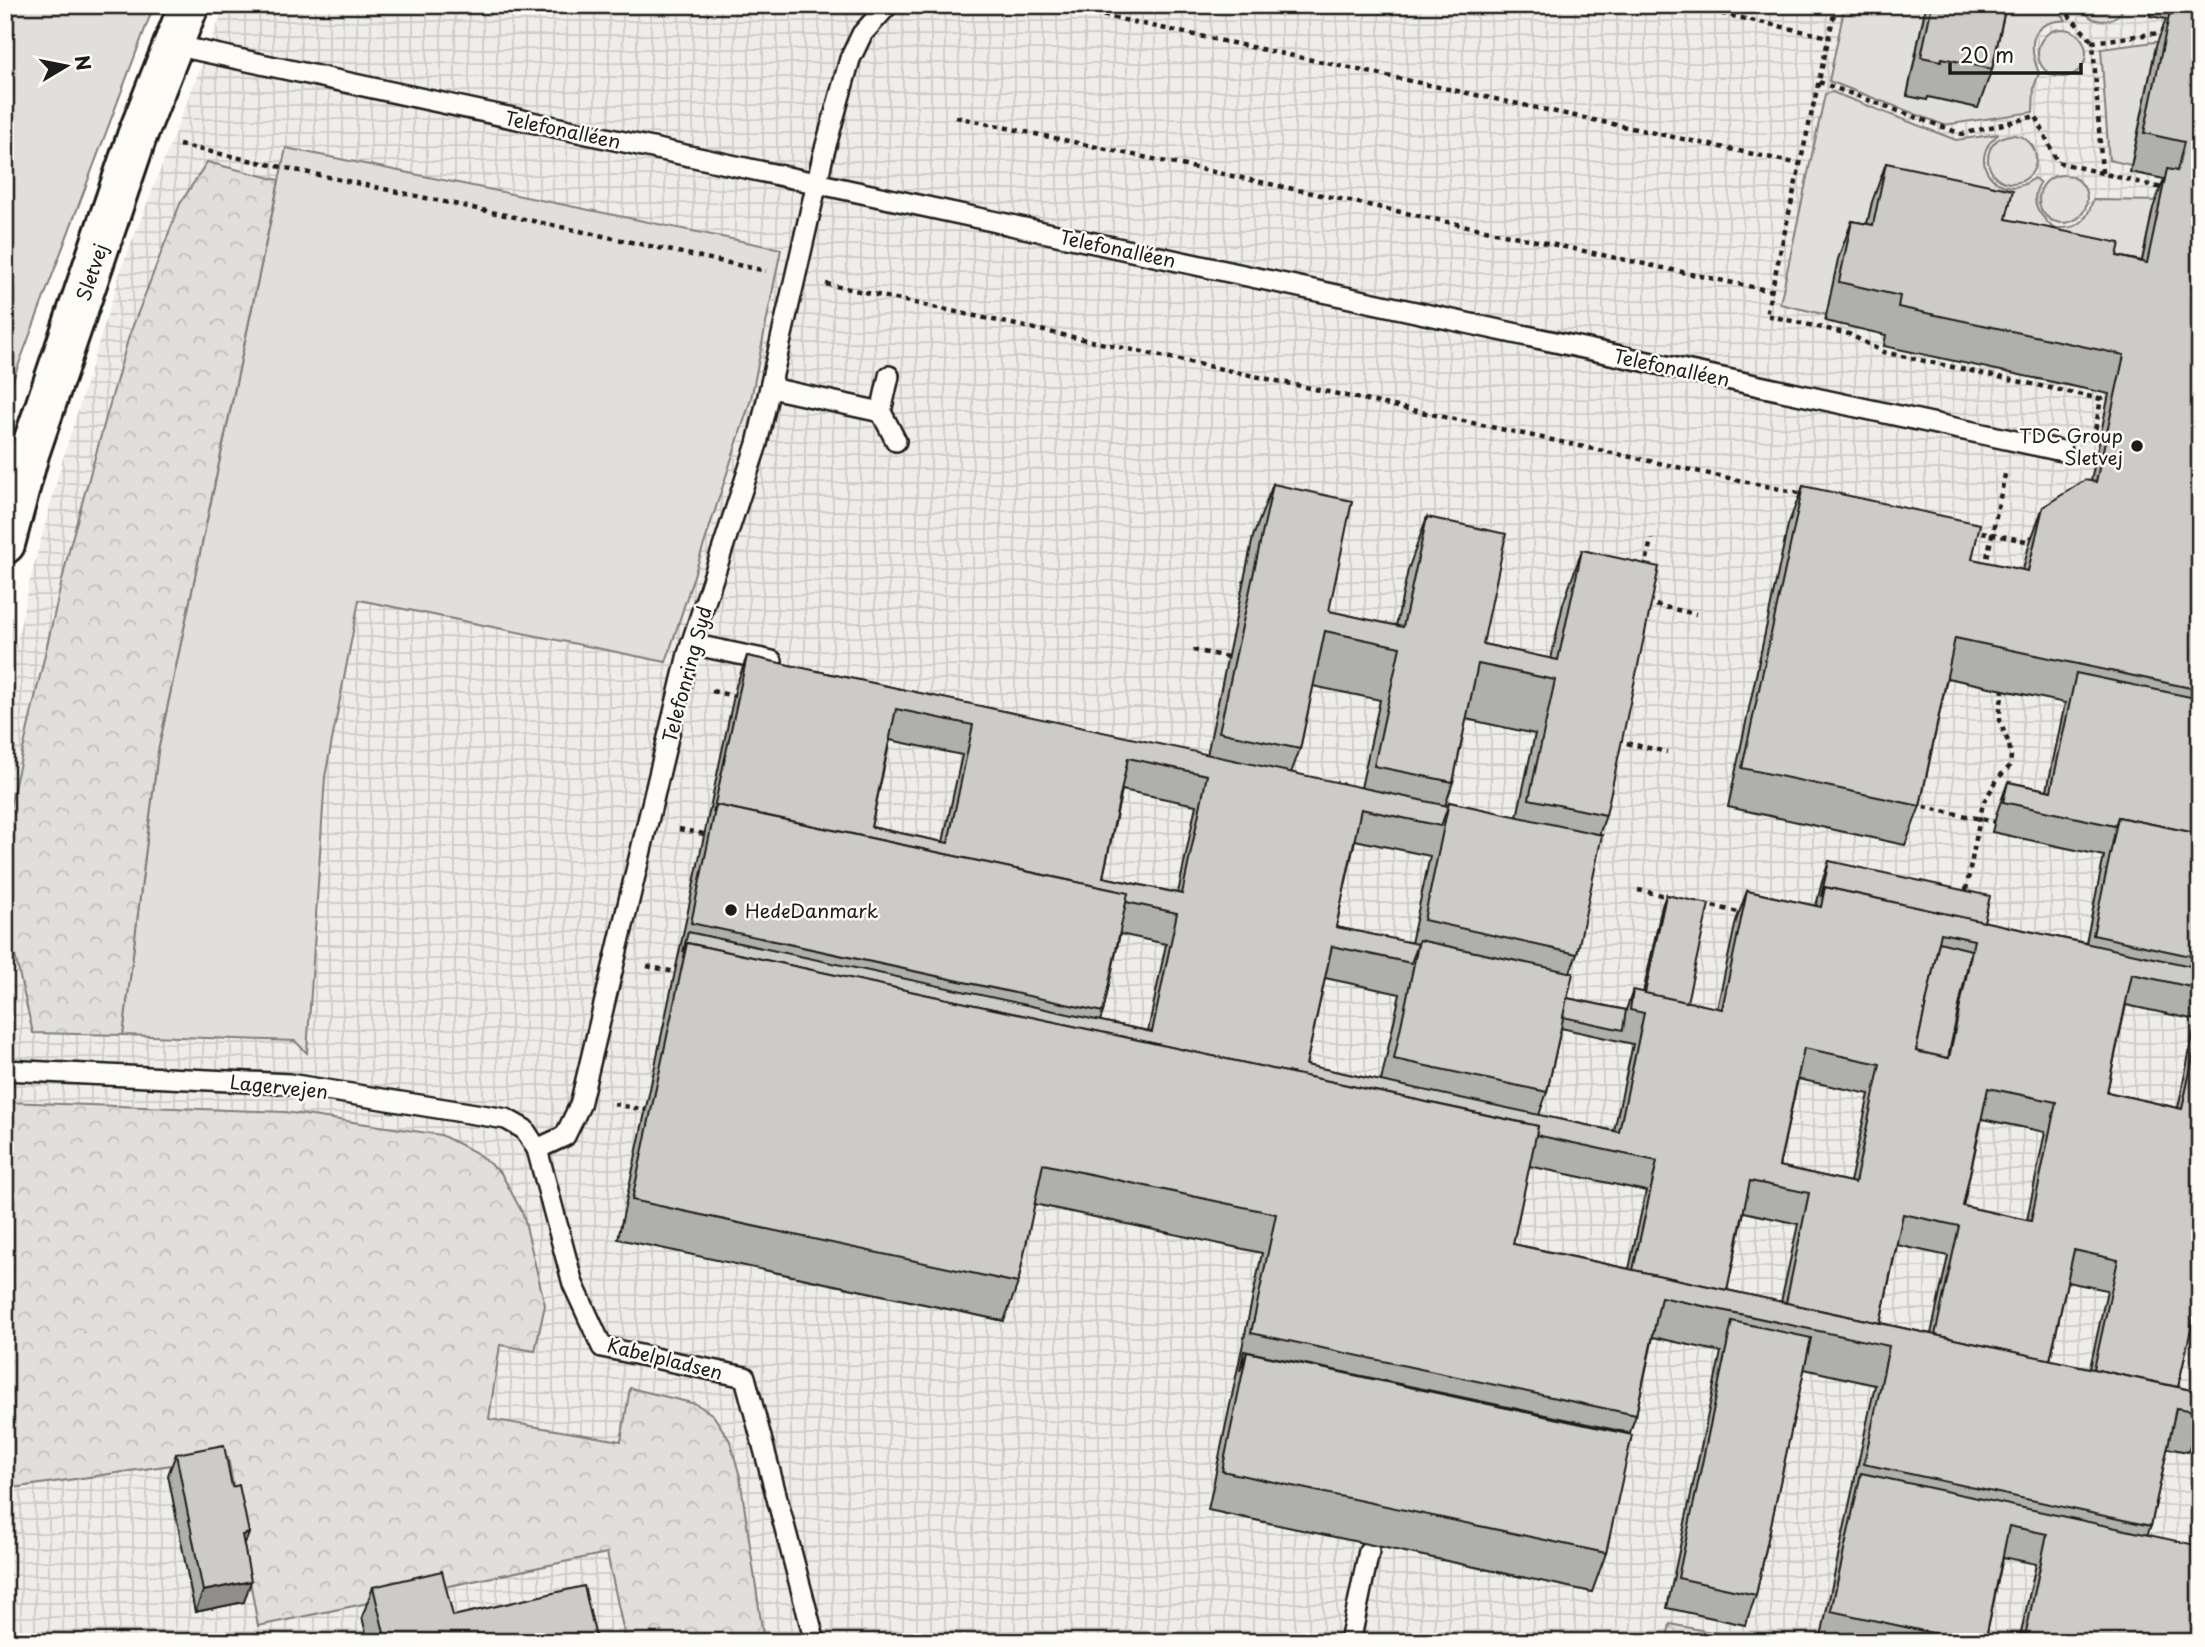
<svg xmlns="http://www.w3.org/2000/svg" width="2205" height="1647" font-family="'Playpen Sans',sans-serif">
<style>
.industrial{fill:url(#industrial-grid)}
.grass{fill:#e0dfdb;stroke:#7e7e7c;stroke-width:2}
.forest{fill:url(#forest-crowns);stroke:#7e7e7c;stroke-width:2}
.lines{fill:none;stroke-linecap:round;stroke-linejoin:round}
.service-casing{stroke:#1c1c1c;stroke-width:24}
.tertiary-casing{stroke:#1c1c1c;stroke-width:44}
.path{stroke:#1c1c1c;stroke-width:4.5;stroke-dasharray:5 5;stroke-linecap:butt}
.service{stroke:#fdfcf7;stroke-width:19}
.tertiary{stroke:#fdfcf7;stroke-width:38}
.wall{fill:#afafac;stroke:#1c1c1c;stroke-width:2;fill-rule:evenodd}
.shaded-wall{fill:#8f8e8c;stroke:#1c1c1c;stroke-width:2}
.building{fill:#cccbc8;stroke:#1c1c1c;stroke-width:2;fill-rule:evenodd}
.poi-dot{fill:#1c1c1c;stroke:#fdfcf7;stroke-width:2.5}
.labels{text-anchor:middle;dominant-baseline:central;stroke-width:5;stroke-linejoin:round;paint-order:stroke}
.street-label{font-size:19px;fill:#1c1c1c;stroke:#fdfcf7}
.poi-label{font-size:19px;fill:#1c1c1c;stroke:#fdfcf7;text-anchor:end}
</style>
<defs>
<pattern id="industrial-grid" width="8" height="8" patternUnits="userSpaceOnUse" patternTransform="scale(1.75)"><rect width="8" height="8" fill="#eeede9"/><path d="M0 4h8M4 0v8" fill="none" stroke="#cccbc7"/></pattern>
<pattern id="forest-crowns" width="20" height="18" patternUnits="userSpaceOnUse" patternTransform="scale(1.75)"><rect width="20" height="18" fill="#e0dfdb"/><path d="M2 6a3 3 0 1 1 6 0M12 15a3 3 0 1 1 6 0" fill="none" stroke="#c0bfbb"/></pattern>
</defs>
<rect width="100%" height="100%" fill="#fdfcf7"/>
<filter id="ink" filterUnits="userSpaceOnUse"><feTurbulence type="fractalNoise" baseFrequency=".0143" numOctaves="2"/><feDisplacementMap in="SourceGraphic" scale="14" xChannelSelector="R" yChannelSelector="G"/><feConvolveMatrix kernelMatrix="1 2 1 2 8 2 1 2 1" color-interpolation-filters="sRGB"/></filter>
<g filter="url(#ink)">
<path class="industrial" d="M 225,5 L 2200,5 L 2200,1642 L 5,1642 L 5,698 L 29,584 L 62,462 L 121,270 Z"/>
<g class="grass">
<path d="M 5,5 L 154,5 L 5,401 Z"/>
<path d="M 1845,5 L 1926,5 L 1907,95 L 1928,97 L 2000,5 L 2055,5 L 2066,20 C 2061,21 2054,21 2049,23 C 2026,31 2032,57 2039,73 L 2034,87 L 2033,112 L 1944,125 L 1829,81 Z"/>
<path d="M 2081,5 L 2126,5 C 2115,25 2091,27 2081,5 Z"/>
<circle cx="2062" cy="53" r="24"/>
<path d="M 2162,41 L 2156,46 L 2131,165 L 2109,160 L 2101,49 Z"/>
<path d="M 1832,92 L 1956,140 L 1999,134 C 1962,160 2001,206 2034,178 L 2040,183 C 2028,202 2040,215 2053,228 C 2077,229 2086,225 2093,200 L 2165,201 L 2163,210 L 2153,209 L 2133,302 L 1872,202 L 1859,264 L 1827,315 L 1780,304 L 1825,94 Z"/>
<circle cx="2012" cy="159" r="24"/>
<path d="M 286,148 L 781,249 L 751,399 L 666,662 L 359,600 L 325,777 L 307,1053 L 295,1041 L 123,1035 L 158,751 Z"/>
<circle cx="2063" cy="199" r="24"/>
</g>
<g class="forest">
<path d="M 207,162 L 279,180 L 158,751 L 123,1035 L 33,1033 L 13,947 L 8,879 L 10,806 L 70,546 L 129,336 L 180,204 Z"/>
<path d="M 5,1102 L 285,1112 L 441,1135 L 475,1152 L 501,1173 L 523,1214 L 545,1305 L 535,1351 L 500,1345 L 489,1419 L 621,1441 L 630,1388 L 696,1404 L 713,1415 L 730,1441 L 740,1477 L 764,1642 L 626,1642 L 607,1553 L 258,1626 L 228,1457 L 5,1489 Z"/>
<path d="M 1670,1624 L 1732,1636 L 1731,1642 L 1666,1642 Z"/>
</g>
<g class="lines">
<defs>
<g id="service">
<path d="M 173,45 L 2062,451"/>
<path d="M 771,388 L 881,412 L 889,376"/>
<path d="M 881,412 L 896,441"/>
<path d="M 691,644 L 772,661"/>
<path d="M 5,1070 L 289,1084 L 506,1119 L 524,1129 L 537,1149 L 573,1284 L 602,1347 L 745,1377 L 815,1642"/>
<path d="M 537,1149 L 565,1136 L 580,1105 L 688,654 L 757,444 L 823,156 L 850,59 L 862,34 L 888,5"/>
<path d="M 1350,1642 L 1369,1551"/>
</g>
<path id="tertiary" d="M 5,544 L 29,454 L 137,136 L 189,5"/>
</defs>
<use href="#service" class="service-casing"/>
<use href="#tertiary" class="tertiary-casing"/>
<g class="path">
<path d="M 1054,5 L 1800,164"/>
<path d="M 1682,5 L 1829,37"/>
<path d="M 1836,5 L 1766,315 L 1849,334 L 1883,352 L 2101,399 L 2093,441"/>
<path d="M 2064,5 L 2070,17 L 2093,42"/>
<path d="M 1819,82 L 1962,134 L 2036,116 L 2057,162 L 2166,189"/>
<path d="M 956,117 L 1771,291"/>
<path d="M 179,145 L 766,271"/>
<path d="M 2102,173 L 2093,42 L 2166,32"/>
<path d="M 826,284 L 1803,494"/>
<path d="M 1972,530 L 2026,541 L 2034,536"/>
<path d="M 1985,567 L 2006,470"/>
<path d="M 1645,569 L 1651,539"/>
<path d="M 1646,603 L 1696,614"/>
<path d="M 1193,650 L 1228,657"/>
<path d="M 712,691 L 734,696"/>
<path d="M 1617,741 L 1667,752"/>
<path d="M 1914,805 L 1995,822"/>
<path d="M 679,829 L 704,834"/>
<path d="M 1638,890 L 1671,897"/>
<path d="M 1966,890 L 1983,803 L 1999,777 L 2010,766 L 2011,756 L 2009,744 L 2000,722 L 2000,709 L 2003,690"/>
<path d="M 1703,904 L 1743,913"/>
<path d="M 647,966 L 675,972"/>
<path d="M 614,1104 L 645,1110"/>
</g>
<use href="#service" class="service"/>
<use href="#tertiary" class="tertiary"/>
</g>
<g class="wall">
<path d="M 1926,5 L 2006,5 L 1992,69 L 1978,108 L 1928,97 L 1927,100 L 1907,96 Z"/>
<path d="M 2152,5 L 2200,5 L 2200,1216 L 2192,1255 L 2200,1257 L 2200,1310 L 2195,1309 L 2178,1387 L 2200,1392 L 2200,1419 L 2188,1452 L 2167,1448 L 2151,1526 L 2147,1535 L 2200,1642 L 2019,1642 L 2036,1564 L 2003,1557 L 1985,1642 L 1820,1641 L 1875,1385 L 1804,1369 L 1756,1595 L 1745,1625 L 1667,1608 L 1721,1352 L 1653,1337 L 1636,1415 L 1629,1435 L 1606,1553 L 1592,1592 L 1208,1510 L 1262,1253 L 1034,1204 L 1018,1283 L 1004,1321 L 618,1239 L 736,686 L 747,656 L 1207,755 L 1253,537 L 1273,484 L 1329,611 L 1396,626 L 1408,570 L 1427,517 L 1483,644 L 1551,659 L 1563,604 L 1582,550 L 1606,815 L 1599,835 L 1577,954 L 1570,972 L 1567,998 L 1626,1010 L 1633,990 L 1643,993 L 1662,906 L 1666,895 L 1687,1002 L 1717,1009 L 1736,921 L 1747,891 L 1816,906 L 1822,882 L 1829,861 L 1984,922 L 2086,943 L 2104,856 L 1992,832 L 1997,812 L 2008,782 L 2047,790 L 2065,703 L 1947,678 L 1920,806 L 1905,845 L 1728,807 L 1788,525 L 1803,486 L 1972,559 L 2023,570 L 2029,545 L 2043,507 L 2091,481 L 2109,394 L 1884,346 L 1886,335 L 1825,321 L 1838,259 L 1852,221 L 1867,224 L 1872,202 L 1886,163 L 2006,219 L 2117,256 L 2142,261 L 2153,208 L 2164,179 L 2130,172 L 2156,46 L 2166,19 L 2150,16 ZM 1313,686 L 1380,700 L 1361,788 L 1291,773 L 1300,749 ZM 1466,719 L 1535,734 L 1517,817 L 1449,802 L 1448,806 L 1445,806 L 1453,782 ZM 890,740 L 962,755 L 943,842 L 871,827 ZM 1122,790 L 1196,805 L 1178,893 L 1103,877 ZM 1355,840 L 1430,856 L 1411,943 L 1336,927 ZM 1120,934 L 1166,944 L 1148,1031 L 1100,1021 L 1103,1012 ZM 1325,978 L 1400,994 L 1381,1081 L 1306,1065 ZM 2126,1005 L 2196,1020 L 2178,1108 L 2107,1092 ZM 1561,1028 L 1633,1044 L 1614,1131 L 1539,1115 L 1547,1092 ZM 1798,1079 L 1869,1094 L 1850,1182 L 1779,1166 ZM 1982,1119 L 2045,1132 L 2027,1220 L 1963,1206 ZM 1529,1166 L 1646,1191 L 1629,1269 L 1513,1244 ZM 1744,1212 L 1798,1224 L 1781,1302 L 1727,1290 ZM 1897,1245 L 1948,1256 L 1931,1334 L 1880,1323 ZM 2067,1282 L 2107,1290 L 2090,1368 L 2050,1360 Z"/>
<path d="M 176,1454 L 232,1487 L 249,1533 L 244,1546 L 244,1602 L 195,1612 L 168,1475 Z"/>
<path d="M 373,1587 L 453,1616 L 597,1642 L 368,1641 L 362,1617 Z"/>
</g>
<g class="shaded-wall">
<path d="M 249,1533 L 241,1554 L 242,1535 Z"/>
<path d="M 251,1581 L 244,1602 L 195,1612 L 203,1591 Z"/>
</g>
<g class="building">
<path d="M 1932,5 L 2006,5 L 1992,69 L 1942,58 L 1941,61 L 1921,57 Z"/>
<path d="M 2181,5 L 2200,5 L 2200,690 L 1955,638 L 1920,806 L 1742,768 L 1803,486 L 1980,524 L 1972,559 L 2028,571 L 2043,507 L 2085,480 L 2096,482 L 2124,355 L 1898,307 L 1900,296 L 1839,282 L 1852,221 L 1873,225 L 1886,163 L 2013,190 L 2006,219 L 2120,243 L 2117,256 L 2147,263 L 2167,169 L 2177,171 L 2184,142 L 2144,133 L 2171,7 L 2180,9 Z"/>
<path d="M 1273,484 L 1352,501 L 1329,611 L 1403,627 L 1427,517 L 1506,534 L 1483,644 L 1558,660 L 1582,550 L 1659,567 L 1606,815 L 1529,799 L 1555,680 L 1478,664 L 1453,782 L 1374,766 L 1400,647 L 1325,631 L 1300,749 L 1219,732 Z"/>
<path d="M 747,656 L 1448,806 L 1441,826 L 1361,809 L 1336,927 L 1418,944 L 1411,963 L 1332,946 L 1306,1065 L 1619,1132 L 1644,1013 L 1630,1010 L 1633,990 L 1722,1009 L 1747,891 L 1821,907 L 1825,887 L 2200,968 L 2200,989 L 2132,974 L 2107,1092 L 2182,1109 L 2200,1025 L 2200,1216 L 2192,1255 L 2200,1257 L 2200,1289 L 2178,1387 L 2094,1369 L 2118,1260 L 2074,1250 L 2050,1360 L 1935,1335 L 1959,1226 L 1903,1214 L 1880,1323 L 1786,1303 L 1809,1193 L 1750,1181 L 1727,1290 L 1633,1270 L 1657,1161 L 1536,1135 L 1538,1126 L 687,943 L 683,952 L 688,932 L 1152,1032 L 1177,913 L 1126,902 L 1128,893 L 716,805 L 713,813 ZM 896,709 L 973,725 L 948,843 L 871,827 ZM 1128,758 L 1207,775 L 1182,894 L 1103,877 ZM 1941,933 L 1974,940 L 1949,1058 L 1916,1051 ZM 1804,1048 L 1880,1064 L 1855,1183 L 1779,1166 ZM 1988,1088 L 2056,1102 L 2031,1221 L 1963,1206 Z"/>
<path d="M 2076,673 L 2200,699 L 2200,834 L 2118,817 L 2115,826 L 2003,802 L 2008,782 L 2051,791 Z"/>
<path d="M 1449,802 L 1602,835 L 1577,954 L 1424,920 Z"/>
<path d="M 716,805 L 1128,893 L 1103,1012 L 691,923 Z"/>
<path d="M 2118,817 L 2200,834 L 2200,958 L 2093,935 Z"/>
<path d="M 1829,861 L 1990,896 L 1984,922 L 1825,887 L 1821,897 Z"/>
<path d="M 1666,895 L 1709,904 L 1687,1002 L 1645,993 Z"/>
<path d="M 1419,940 L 1573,973 L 1547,1092 L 1394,1059 Z"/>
<path d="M 1939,942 L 1971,950 L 1948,1058 L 1916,1051 Z"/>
<path d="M 687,943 L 1538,1126 L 1513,1244 L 2200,1392 L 2200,1412 L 2176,1408 L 2151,1526 L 1864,1464 L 1889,1346 L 1814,1330 L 1661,1297 L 1636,1415 L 1251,1333 L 1276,1214 L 1043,1164 L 1018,1283 L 632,1200 Z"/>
<path d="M 1567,998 L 1626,1010 L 1623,1030 L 1563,1017 Z"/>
<path d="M 1732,1321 L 1811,1338 L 1756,1595 L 1678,1578 Z"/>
<path d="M 1244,1351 L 1630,1433 L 1629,1435 L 1247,1352 L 1240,1371 Z"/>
<path d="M 1247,1352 L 1632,1435 L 1606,1553 L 1222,1471 Z"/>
<path d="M 224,1445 L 232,1487 L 239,1485 L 249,1533 L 242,1535 L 251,1581 L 203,1591 L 176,1454 Z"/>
<path d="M 1861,1473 L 2200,1546 L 2200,1642 L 2024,1642 L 2047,1534 L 2009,1526 L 1985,1642 L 1974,1642 L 1831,1611 Z"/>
<path d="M 442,1571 L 453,1616 L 584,1586 L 597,1642 L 366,1642 L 385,1637 L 373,1587 Z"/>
</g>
</g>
<g class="poi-dot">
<circle cx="2137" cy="446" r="7"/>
<circle cx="731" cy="910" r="7"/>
</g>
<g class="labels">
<g class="street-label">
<text transform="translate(563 129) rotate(12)">Telefonalléen</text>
<text transform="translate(1118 248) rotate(12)">Telefonalléen</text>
<text transform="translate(91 272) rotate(-71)">Sletvej</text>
<text transform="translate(1672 367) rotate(12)">Telefonalléen</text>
<text transform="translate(686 674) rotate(-75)">Telefonring Syd</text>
<text transform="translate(279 1086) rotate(6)">Lagervejen</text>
<text transform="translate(665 1358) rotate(14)">Kabelpladsen</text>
</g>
<g class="poi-label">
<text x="2123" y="435">TDC Group<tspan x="2123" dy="22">Sletvej</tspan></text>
<text x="745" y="910" text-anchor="start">HedeDanmark</text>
</g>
</g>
<rect width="2205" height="1647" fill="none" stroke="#fdfcf7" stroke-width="28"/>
<rect x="14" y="14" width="2177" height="1619" fill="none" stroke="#1c1c1c" stroke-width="2.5" filter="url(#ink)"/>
<g transform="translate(66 66) rotate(80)" stroke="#fdfcf7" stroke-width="5" paint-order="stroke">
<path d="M0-5L12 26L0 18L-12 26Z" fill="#1c1c1c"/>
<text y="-10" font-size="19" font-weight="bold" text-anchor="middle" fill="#1c1c1c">N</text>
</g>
<path d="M1950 63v10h131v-10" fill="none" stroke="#1c1c1c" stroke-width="3.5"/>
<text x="1960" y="63" font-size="21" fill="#1c1c1c" stroke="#fdfcf7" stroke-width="5" paint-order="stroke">20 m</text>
</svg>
